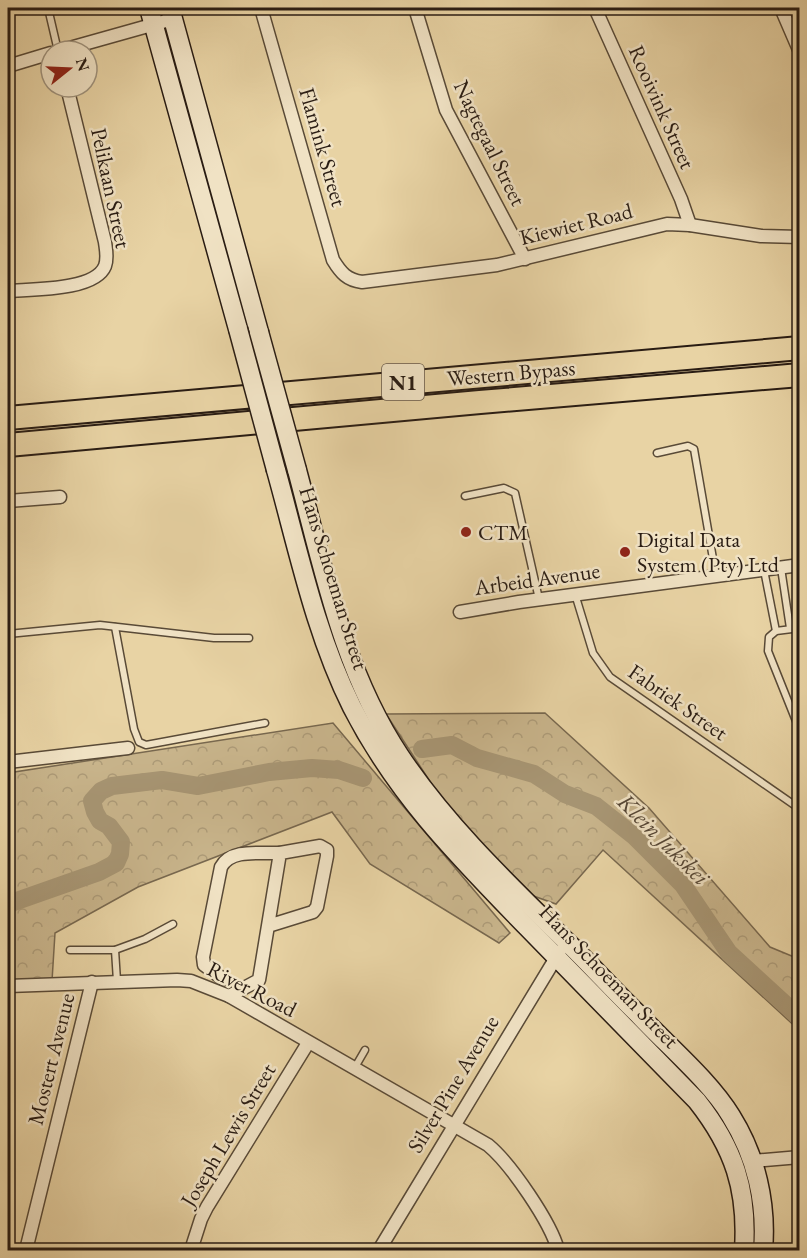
<svg xmlns="http://www.w3.org/2000/svg" width="807" height="1258" font-family="'EB Garamond',serif">
<style>
.forest{fill:url(#forest-crowns);stroke:#78684f;stroke-width:1.5}
.lines{fill:none;stroke-linecap:round;stroke-linejoin:round}
.river{stroke:#a79573;stroke-width:18}
.lane-casing{stroke:#594a37;stroke-width:9}
.street-casing{stroke:#594a37;stroke-width:15}
.secondary-casing{stroke:#291c13;stroke-width:21}
.highway-casing{stroke:#291c13;stroke-width:26}
.lane{stroke:#f0e2c4;stroke-width:6}
.street{stroke:#f0e2c4;stroke-width:12}
.secondary{stroke:#f0e2c4;stroke-width:18}
.highway{stroke:#e8d3a4;stroke-width:22}
.secondary-bridge-casing{stroke:#291c13;stroke-width:21;stroke-linecap:butt}
.secondary-bridge{stroke:#f0e2c4;stroke-width:18}
.poi-dot{fill:#8f2418;stroke:#f0e2c4;stroke-width:2}
.labels{text-anchor:middle;dominant-baseline:central;stroke-width:5;stroke-linejoin:round;paint-order:stroke}
.shield{fill:#f0e2c4;stroke:#655748;stroke-width:1.5}
.shield-label{font-size:21px;font-weight:bold;fill:#291c13}
.street-label{font-size:22px;fill:#291c13;stroke:#f0e2c4}
.poi-label{font-size:22px;fill:#291c13;stroke:#f0e2c4;text-anchor:start}
.water-label{font-size:24px;font-style:italic;fill:#554635;stroke:#f0e2c4}
</style>
<defs>
<pattern id="forest-crowns" width="20" height="18" patternUnits="userSpaceOnUse" patternTransform="scale(1.5)"><rect width="20" height="18" fill="#c8b48b"/><path d="M2 6a3 3 0 1 1 6 0M12 15a3 3 0 1 1 6 0" fill="none" stroke="#ac9a77"/></pattern>
</defs>
<rect width="100%" height="100%" fill="#e8d3a4"/>
<filter id="stains"><feTurbulence type="fractalNoise" baseFrequency=".00333" numOctaves="4"/><feColorMatrix values="0 0 0 0 .2 0 0 0 0 .09 0 0 0 0 .02 0 0 0 .5 -.17"/></filter>
<radialGradient id="worn" r=".72"><stop offset=".6" stop-color="#630" stop-opacity="0"/><stop offset="1" stop-color="#630" stop-opacity=".3"/></radialGradient>
<g class="forest">
<path d="M 545,713 L 649,808 L 770,947 L 799,959 L 799,1030 L 603,850 L 556,904 L 528,894 L 446,806 L 386,714 Z"/>
<path d="M 333,723 L 510,933 L 499,943 L 370,864 L 332,812 L 138,887 L 55,933 L 52,981 L 8,984 L 8,773 Z"/>
</g>
<g class="lines">
<g class="river">
<path d="M 422,749 L 452,745 L 477,758 L 534,774 L 565,794 L 596,806 L 634,836 L 683,885 L 729,953 L 800,1018"/>
<path d="M 8,904 L 99,872 L 116,863 L 120,854 L 121,842 L 109,826 L 100,821 L 95,812 L 92,801 L 101,791 L 112,786 L 162,780 L 198,786 L 269,772 L 312,768 L 339,770 L 363,778"/>
</g>
<defs>
<g id="lane">
<path d="M 48,8 L 58,51"/>
<path d="M 657,453 L 688,446 L 694,449 L 716,576"/>
<path d="M 465,496 L 504,488 L 515,493 L 539,599"/>
<path d="M 781,568 L 790,628"/>
<path d="M 764,570 L 776,631"/>
<path d="M 575,594 L 593,653 L 610,677 L 800,809"/>
<path d="M 115,627 L 134,729 L 139,742 L 146,745 L 265,723"/>
<path d="M 800,628 L 776,631 L 769,637 L 768,651 L 800,731"/>
<path d="M 8,634 L 100,625 L 214,638 L 249,638"/>
<path d="M 70,950 L 115,950 L 145,939 L 173,924"/>
<path d="M 115,950 L 117,981"/>
<path d="M 354,1069 L 365,1050"/>
</g>
<g id="street">
<path d="M 261,8 L 333,260 C 341,273 347,280 362,282 L 497,265 L 667,224 L 690,225 L 761,236 L 800,237"/>
<path d="M 415,8 L 446,110 L 525,259"/>
<path d="M 595,8 L 681,199 L 690,225"/>
<path d="M 781,8 L 800,52"/>
<path d="M 59,51 L 173,19"/>
<path d="M 8,66 L 51,53"/>
<path d="M 8,291 C 31,289 95,291 105,266 C 108,258 106,250 105,242 L 67,87"/>
<path d="M 8,501 L 60,497"/>
<path d="M 460,612 L 519,602 L 800,565"/>
<path d="M 8,762 L 128,748"/>
<path d="M 223,979 L 204,965 L 203,957 L 221,867 C 231,848 261,854 280,853"/>
<path d="M 8,986 L 177,980 L 191,981 L 229,996 L 488,1145 C 511,1164 551,1223 558,1250"/>
<path d="M 229,996 L 259,980 L 280,853 L 320,846 L 327,850 L 327,856 L 317,907 L 313,912 L 268,926"/>
<path d="M 752,1161 L 800,1157"/>
<path d="M 26,1250 L 92,982"/>
<path d="M 191,1250 L 201,1219 L 207,1207 L 308,1043"/>
<path d="M 379,1250 L 560,951"/>
</g>
<g id="secondary">
<path d="M 149,8 L 238,329"/>
<path d="M 170,8 L 259,332"/>
<path d="M 276,470 C 298,549 315,633 352,707 C 397,795 458,856 526,926 C 583,984 640,1042 697,1101 C 734,1148 748,1190 744,1250"/>
<path d="M 297,470 C 323,567 343,671 400,756 C 446,825 507,883 566,941 C 591,965 614,991 639,1015 C 667,1045 710,1081 731,1116 C 756,1156 767,1203 763,1250"/>
</g>
<g id="highway">
<path d="M 8,418 L 800,348"/>
<path d="M 8,445 L 480,402 L 800,375"/>
</g>
</defs>
<use href="#lane" class="lane-casing"/>
<use href="#street" class="street-casing"/>
<use href="#secondary" class="secondary-casing"/>
<use href="#highway" class="highway-casing"/>
<use href="#lane" class="lane"/>
<use href="#street" class="street"/>
<use href="#secondary" class="secondary"/>
<use href="#highway" class="highway"/>
<defs>
<g id="secondary-bridge">
<path d="M 238,329 L 276,470"/>
<path d="M 259,332 L 297,470"/>
</g>
</defs>
<use href="#secondary-bridge" class="secondary-bridge-casing"/>
<use href="#secondary-bridge" class="secondary-bridge"/>
</g>
<g class="poi-dot">
<circle cx="466" cy="532" r="6"/>
<circle cx="625" cy="552" r="6"/>
</g>
<g class="labels">
<rect class="shield" x="382" y="364" width="42" height="36" rx="4.5"/>
<g class="shield-label">
<text x="403" y="382">N1</text>
</g>
<g class="street-label">
<text transform="translate(662 107) rotate(66)">Rooivink Street</text>
<text transform="translate(490 143) rotate(64)">Nagtegaal Street</text>
<text transform="translate(323 147) rotate(74)">Flamink Street</text>
<text transform="translate(111 188) rotate(78)">Pelikaan Street</text>
<text transform="translate(576 224) rotate(-14)">Kiewiet Road</text>
<text transform="translate(511 373) rotate(-5)">Western Bypass</text>
<text transform="translate(334 578) rotate(73)">Hans Schoeman Street</text>
<text transform="translate(537 579) rotate(-8)">Arbeid Avenue</text>
<text transform="translate(678 702) rotate(35)">Fabriek Street</text>
<text transform="translate(609 976) rotate(46)">Hans Schoeman Street</text>
<text transform="translate(252 989) rotate(27)">River Road</text>
<text transform="translate(51 1059) rotate(-76)">Mostert Avenue</text>
<text transform="translate(453 1084) rotate(-59)">Silver Pine Avenue</text>
<text transform="translate(228 1135) rotate(-59)">Joseph Lewis Street</text>
</g>
<g class="poi-label">
<text x="478" y="532">CTM</text>
<text x="637" y="539">Digital Data<tspan x="637" dy="25">System (Pty) Ltd</tspan></text>
</g>
<g class="water-label">
<text transform="translate(664 839) rotate(45)">Klein Jukskei</text>
</g>
</g>
<rect width="807" height="1258" fill="none" stroke="#e8d3a4" stroke-width="30"/>
<rect x="9" y="9" width="789" height="1240" fill="none" stroke="#291c13" stroke-width="3"/>
<rect x="15" y="15" width="777" height="1228" fill="none" stroke="#291c13" stroke-width="1.5"/>
<g transform="translate(69 69) rotate(72)"><circle r="28" fill="#f0e2c4" stroke="#a0937d" stroke-width="1.5"/>
<path d="M0-4.5L10 22L0 15L-10 22Z" fill="#8f2418"/>
<text y="-9" font-size="16" font-weight="bold" text-anchor="middle" fill="#291c13">N</text>
</g>
<rect width="100%" height="100%" filter="url(#stains)"/>
<rect width="100%" height="100%" fill="url(#worn)"/>
</svg>
